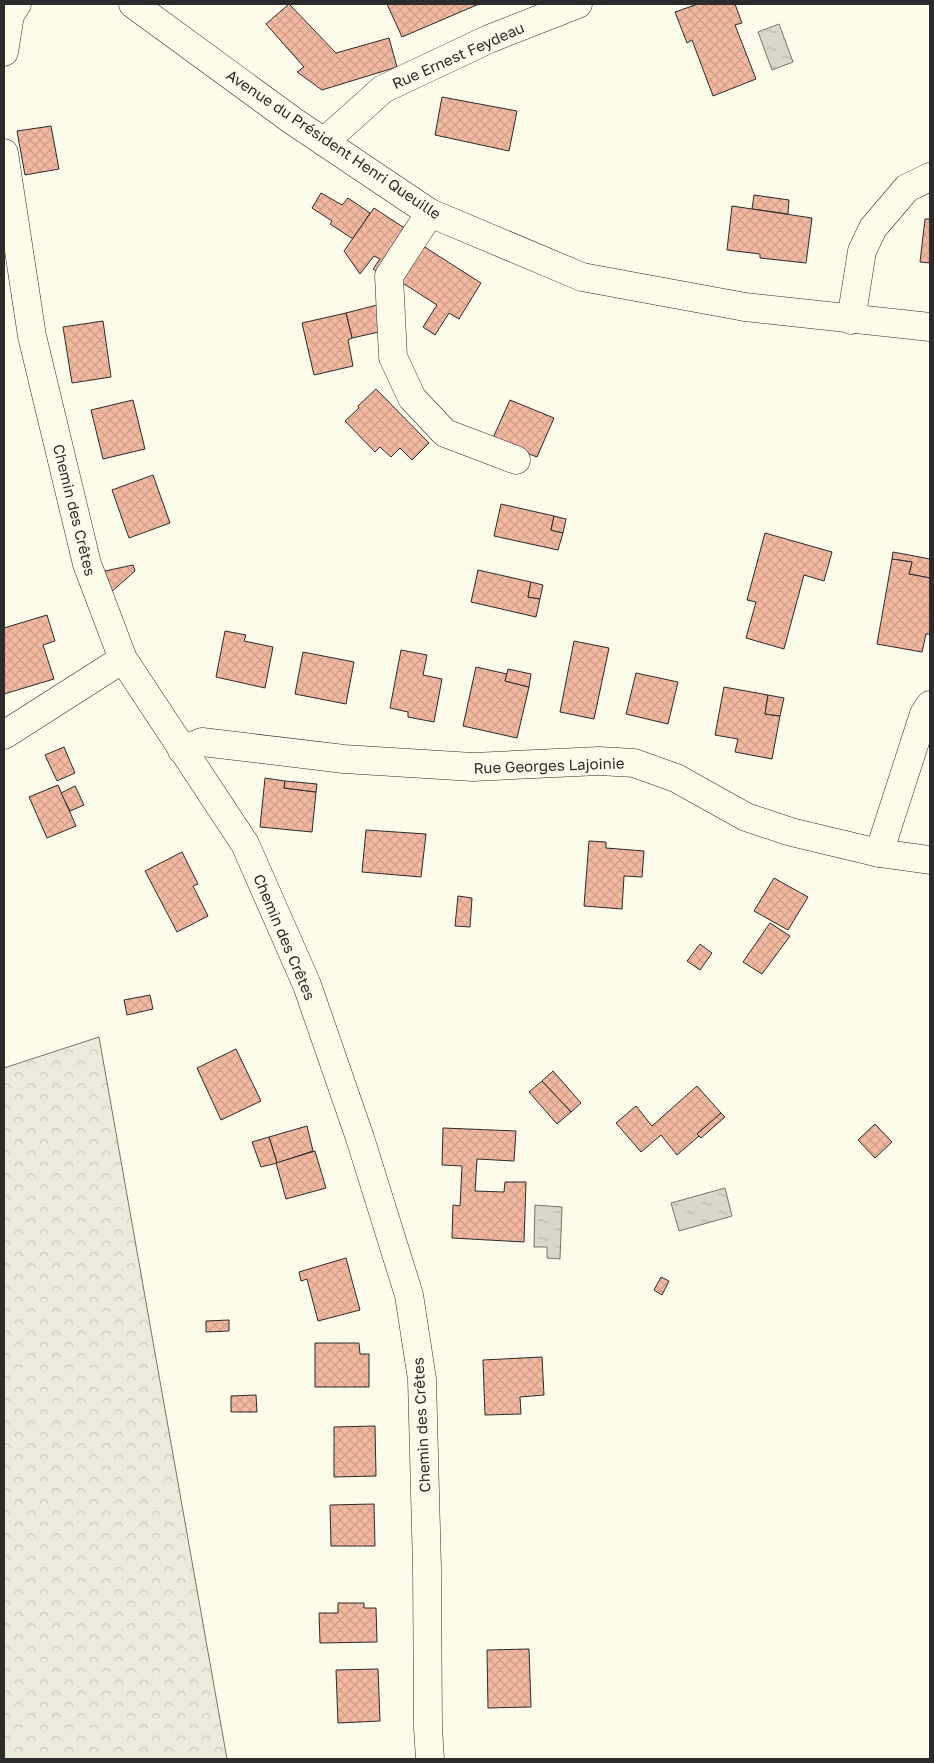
<svg xmlns="http://www.w3.org/2000/svg" width="934" height="1763" font-family="'Golos Text',sans-serif">
<style>
.forest{fill:url(#forest-crowns);stroke:#74746e}
.water{fill:url(#water-ripples);stroke:#74746e}
.building{fill:url(#building-cross-hatch);stroke:#2b2b2b}
.lines{fill:none;stroke-linecap:round;stroke-linejoin:round}
.street-casing{stroke:#2b2b2b;stroke-width:29}
.secondary-casing{stroke:#2b2b2b;stroke-width:29}
.street{stroke:#fdfbea;stroke-width:28}
.secondary{stroke:#fdfbea;stroke-width:28}
.labels{text-anchor:middle;dominant-baseline:central;stroke-width:4;stroke-linejoin:round;paint-order:stroke}
.street-label{font-size:15px;fill:#2b2b2b;stroke:#fdfbea}
</style>
<defs>
<pattern id="forest-crowns" width="20" height="18" patternUnits="userSpaceOnUse" patternTransform="scale(1.25)"><rect width="20" height="18" fill="#ecebdb"/><path d="M2 6a3 3 0 1 1 6 0M12 15a3 3 0 1 1 6 0" fill="none" stroke="#cbcabc"/></pattern>
<pattern id="water-ripples" width="26" height="14" patternUnits="userSpaceOnUse" patternTransform="scale(1.25)"><rect width="26" height="14" fill="#d8d7c9"/><path d="M2 4q2-2 4 0t4 0M15 11q2-2 4 0t4 0" fill="none" stroke="#bab9ad"/></pattern>
<pattern id="building-cross-hatch" width="8" height="8" patternUnits="userSpaceOnUse" patternTransform="scale(1.25)"><rect width="8" height="8" fill="#f2b8a0"/><path d="M0 0l8 8M0 8l8-8" fill="none" stroke="#d09e8a"/></pattern>
</defs>
<rect width="100%" height="100%" fill="#fdfbea"/>
<path class="forest" d="M 99,1037 L 227,1759 L 4,1759 L 4,1068 Z"/>
<g class="water">
<path d="M 779,24 L 793,62 L 772,70 L 758,32 Z"/>
<path d="M 725,1188 L 732,1216 L 679,1231 L 671,1203 Z"/>
<path d="M 535,1205 L 562,1207 L 560,1259 L 547,1258 L 547,1247 L 534,1247 Z"/>
</g>
<g class="building">
<path d="M 289,4 L 336,53 L 389,38 L 397,67 L 322,90 L 297,72 L 304,67 L 266,24 Z"/>
<path d="M 387,4 L 479,4 L 402,37 Z"/>
<path d="M 698,4 L 735,4 L 742,23 L 735,25 L 756,79 L 713,96 L 692,40 L 687,43 L 675,12 Z"/>
<path d="M 442,97 L 517,111 L 509,151 L 435,135 Z"/>
<path d="M 51,126 L 59,169 L 25,175 L 17,131 Z"/>
<path d="M 321,193 L 342,205 L 348,198 L 370,213 L 353,239 L 330,224 L 332,221 L 312,208 Z"/>
<path d="M 754,195 L 789,200 L 788,214 L 752,209 Z"/>
<path d="M 732,206 L 812,218 L 806,263 L 760,258 L 760,254 L 727,250 Z"/>
<path d="M 374,208 L 409,231 L 379,273 L 373,269 L 380,259 L 374,256 L 360,274 L 344,251 Z"/>
<path d="M 925,219 L 930,219 L 930,263 L 920,262 Z"/>
<path d="M 420,244 L 481,283 L 459,319 L 449,313 L 435,335 L 423,327 L 437,305 L 398,280 Z"/>
<path d="M 377,305 L 379,332 L 352,338 L 346,313 Z"/>
<path d="M 346,313 L 352,338 L 348,340 L 353,366 L 314,375 L 302,323 Z"/>
<path d="M 103,321 L 111,377 L 72,383 L 63,327 Z"/>
<path d="M 376,389 L 429,443 L 412,460 L 400,448 L 391,457 L 380,447 L 375,452 L 345,421 L 359,408 L 358,406 Z"/>
<path d="M 133,400 L 145,449 L 103,459 L 91,410 Z"/>
<path d="M 510,400 L 554,418 L 537,457 L 492,440 Z"/>
<path d="M 153,475 L 170,523 L 129,538 L 112,490 Z"/>
<path d="M 501,504 L 554,516 L 551,530 L 563,533 L 558,550 L 494,536 Z"/>
<path d="M 554,516 L 566,519 L 563,533 L 551,530 Z"/>
<path d="M 765,533 L 832,552 L 824,581 L 804,575 L 784,649 L 746,638 L 756,602 L 747,600 Z"/>
<path d="M 893,552 L 930,559 L 930,578 L 909,574 L 912,562 L 892,559 Z"/>
<path d="M 892,559 L 912,562 L 909,574 L 930,578 L 930,634 L 926,634 L 922,652 L 877,644 Z"/>
<path d="M 133,565 L 135,571 L 110,593 L 105,571 Z"/>
<path d="M 478,570 L 531,582 L 528,597 L 540,599 L 536,617 L 471,602 Z"/>
<path d="M 531,582 L 543,585 L 540,599 L 528,597 Z"/>
<path d="M 47,615 L 55,641 L 43,645 L 54,679 L 4,694 L 4,628 Z"/>
<path d="M 225,631 L 246,635 L 244,641 L 273,647 L 265,688 L 216,677 Z"/>
<path d="M 574,641 L 609,648 L 594,719 L 560,712 Z"/>
<path d="M 401,650 L 427,655 L 423,675 L 442,679 L 434,722 L 408,717 L 408,712 L 390,708 Z"/>
<path d="M 303,652 L 354,662 L 346,704 L 295,694 Z"/>
<path d="M 476,667 L 507,674 L 505,681 L 529,687 L 517,738 L 463,726 Z"/>
<path d="M 508,669 L 531,674 L 529,687 L 505,681 Z"/>
<path d="M 636,673 L 678,682 L 668,724 L 626,714 Z"/>
<path d="M 724,687 L 768,695 L 765,714 L 780,716 L 772,759 L 735,752 L 738,739 L 715,735 Z"/>
<path d="M 768,695 L 784,698 L 780,716 L 765,714 Z"/>
<path d="M 64,747 L 75,773 L 57,781 L 45,755 Z"/>
<path d="M 265,778 L 285,781 L 284,788 L 316,792 L 312,832 L 260,827 Z"/>
<path d="M 285,781 L 317,784 L 316,792 L 284,788 Z"/>
<path d="M 58,785 L 76,826 L 47,838 L 29,797 Z"/>
<path d="M 75,786 L 84,805 L 70,811 L 61,793 Z"/>
<path d="M 366,830 L 426,834 L 421,877 L 362,872 Z"/>
<path d="M 589,841 L 606,842 L 606,848 L 644,851 L 642,877 L 624,876 L 622,909 L 584,906 Z"/>
<path d="M 182,852 L 198,884 L 193,886 L 208,916 L 177,932 L 145,871 Z"/>
<path d="M 774,878 L 808,897 L 788,930 L 754,911 Z"/>
<path d="M 458,896 L 472,898 L 470,927 L 455,926 Z"/>
<path d="M 770,923 L 790,936 L 762,974 L 743,962 Z"/>
<path d="M 700,944 L 712,953 L 700,970 L 687,961 Z"/>
<path d="M 150,995 L 153,1009 L 127,1015 L 124,1000 Z"/>
<path d="M 236,1049 L 261,1101 L 221,1120 L 197,1068 Z"/>
<path d="M 553,1071 L 581,1103 L 571,1112 L 542,1081 Z"/>
<path d="M 542,1081 L 571,1112 L 557,1124 L 529,1092 Z"/>
<path d="M 697,1086 L 721,1113 L 697,1134 L 699,1136 L 677,1155 L 661,1135 L 641,1152 L 616,1123 L 636,1106 L 652,1126 Z"/>
<path d="M 721,1113 L 725,1117 L 701,1138 L 697,1134 Z"/>
<path d="M 875,1124 L 892,1142 L 875,1158 L 858,1140 Z"/>
<path d="M 307,1126 L 313,1151 L 277,1163 L 269,1137 Z"/>
<path d="M 443,1128 L 516,1131 L 514,1161 L 477,1159 L 475,1191 L 504,1192 L 505,1182 L 526,1182 L 524,1242 L 452,1238 L 453,1205 L 460,1206 L 462,1166 L 442,1165 Z"/>
<path d="M 269,1137 L 277,1163 L 261,1167 L 252,1142 Z"/>
<path d="M 315,1151 L 326,1188 L 286,1199 L 276,1163 Z"/>
<path d="M 346,1258 L 360,1310 L 318,1321 L 307,1279 L 301,1281 L 299,1272 Z"/>
<path d="M 661,1277 L 669,1281 L 662,1295 L 654,1290 Z"/>
<path d="M 229,1320 L 229,1331 L 206,1332 L 206,1321 Z"/>
<path d="M 315,1343 L 359,1343 L 360,1354 L 369,1354 L 369,1387 L 315,1387 Z"/>
<path d="M 542,1357 L 544,1395 L 520,1397 L 521,1414 L 485,1415 L 483,1360 Z"/>
<path d="M 256,1395 L 257,1412 L 231,1412 L 231,1396 Z"/>
<path d="M 375,1426 L 376,1476 L 334,1477 L 334,1427 Z"/>
<path d="M 374,1504 L 375,1546 L 331,1546 L 330,1505 Z"/>
<path d="M 338,1603 L 364,1603 L 364,1608 L 376,1608 L 377,1642 L 320,1643 L 319,1613 L 338,1613 Z"/>
<path d="M 529,1649 L 531,1707 L 488,1708 L 487,1650 Z"/>
<path d="M 378,1669 L 380,1721 L 338,1723 L 336,1670 Z"/>
</g>
<g class="lines">
<defs>
<g id="street">
<path d="M 4,52 L 10,15 L 17,4"/>
<path d="M 324,142 L 383,89 L 489,39 L 578,4"/>
<path d="M 4,153 L 32,336 L 87,564 L 123,659 L 245,844 L 307,985 L 360,1138 L 409,1295 L 422,1379 L 427,1568 L 428,1728 L 430,1759"/>
<path d="M 430,213 L 389,276 L 393,357 L 412,398 L 445,433 L 516,460"/>
<path d="M 851,320 L 862,251 L 873,228 L 907,188 L 930,177"/>
<path d="M 4,735 L 123,659"/>
<path d="M 182,750 L 202,742 L 344,759 L 473,767 L 599,761 L 634,763 L 676,778 L 746,817 L 791,832 L 879,853 L 930,860"/>
<path d="M 879,853 L 924,714 L 930,705"/>
</g>
<path id="secondary" d="M 133,4 L 293,121 L 430,213 L 582,277 L 745,307 L 930,327"/>
</defs>
<use href="#street" class="street-casing"/>
<use href="#secondary" class="secondary-casing"/>
<use href="#street" class="street"/>
<use href="#secondary" class="secondary"/>
</g>
<g class="labels">
<g class="street-label">
<text transform="translate(458 55) rotate(-24)">Rue Ernest Feydeau</text>
<text transform="translate(334 144) rotate(34)">Avenue du Président Henri Queuille</text>
<text transform="translate(75 510) rotate(76)">Chemin des Crêtes</text>
<text transform="translate(549 765) rotate(-2)">Rue Georges Lajoinie</text>
<text transform="translate(285 937) rotate(67)">Chemin des Crêtes</text>
<text transform="translate(421 1425) rotate(-93)">Chemin des Crêtes</text>
</g>
</g>
<rect width="934" height="1763" fill="none" stroke="#2b2b2b" stroke-width="10"/>
</svg>
